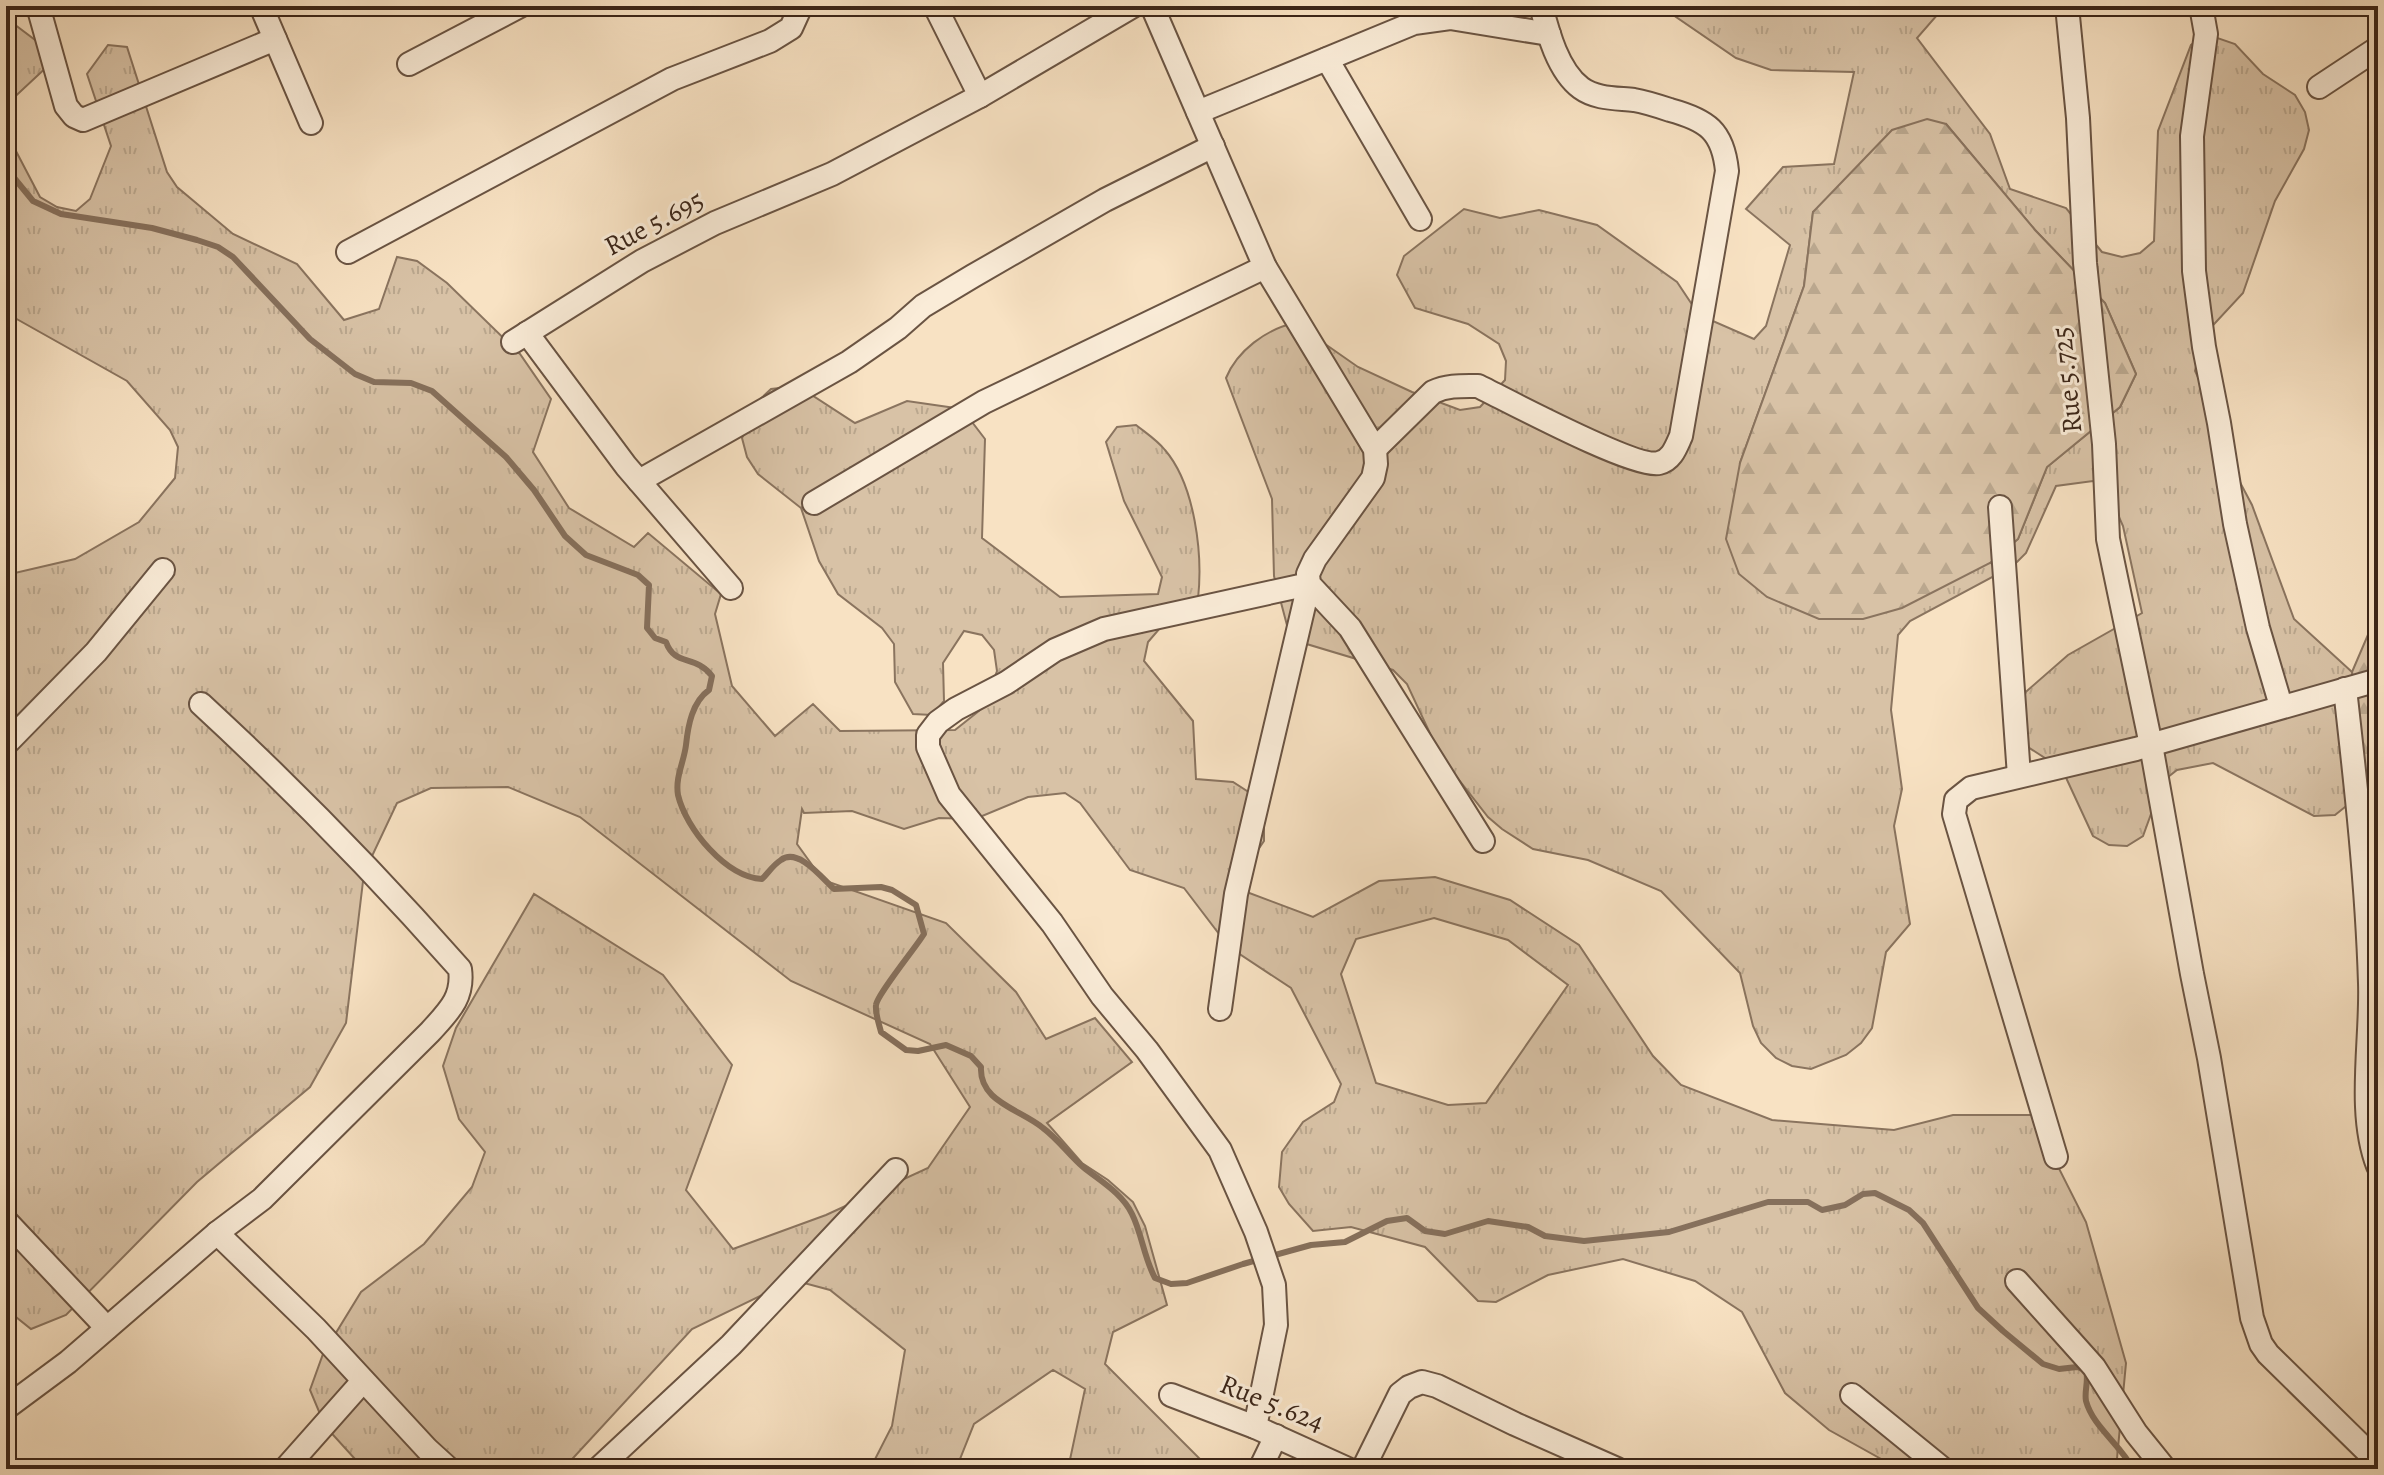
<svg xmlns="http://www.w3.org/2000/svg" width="2384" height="1475" font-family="Alegreya,serif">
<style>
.grass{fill:url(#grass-tufts);stroke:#8a745f;stroke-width:2;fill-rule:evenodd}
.forest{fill:url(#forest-firs);stroke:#8a745f;stroke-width:2}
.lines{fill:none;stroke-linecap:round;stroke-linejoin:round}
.stream{stroke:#86705c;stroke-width:6}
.street-casing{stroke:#6a5443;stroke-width:26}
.street{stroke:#faecd8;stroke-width:22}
.labels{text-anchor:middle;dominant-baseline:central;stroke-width:6;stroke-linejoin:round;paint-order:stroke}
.street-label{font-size:28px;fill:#3b2518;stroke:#faecd8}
</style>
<defs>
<pattern id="grass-tufts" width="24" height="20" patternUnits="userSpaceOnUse" patternTransform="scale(2)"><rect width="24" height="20" fill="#d8c2a6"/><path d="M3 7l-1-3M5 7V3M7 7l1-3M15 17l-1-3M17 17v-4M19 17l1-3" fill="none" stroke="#baa78e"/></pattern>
<pattern id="forest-firs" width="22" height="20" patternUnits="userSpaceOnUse" patternTransform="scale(2)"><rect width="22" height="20" fill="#d8c2a6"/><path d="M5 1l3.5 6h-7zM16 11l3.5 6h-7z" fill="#baa78e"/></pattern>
</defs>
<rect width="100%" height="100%" fill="#f8e2c3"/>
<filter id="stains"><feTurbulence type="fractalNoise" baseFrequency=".0025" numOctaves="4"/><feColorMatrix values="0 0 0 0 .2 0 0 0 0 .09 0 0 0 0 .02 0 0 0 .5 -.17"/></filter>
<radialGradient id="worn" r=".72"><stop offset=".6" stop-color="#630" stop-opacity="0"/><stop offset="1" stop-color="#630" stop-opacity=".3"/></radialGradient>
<g class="grass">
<path d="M 1638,6 L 1945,6 L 1917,38 L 1990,134 L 2010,189 L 2066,208 L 2102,252 L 2122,257 L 2140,253 L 2154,241 L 2158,131 L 2191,45 L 2206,34 L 2235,44 L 2263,74 L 2295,95 L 2305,112 L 2309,130 L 2304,149 L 2275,201 L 2243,293 L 2203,336 L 2195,371 L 2219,423 L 2226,456 L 2252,505 L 2294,619 L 2352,672 L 2363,747 L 2356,786 L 2350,803 L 2335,815 L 2314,816 L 2213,763 L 2177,770 L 2163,781 L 2143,836 L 2127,846 L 2109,845 L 2093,836 L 2062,769 L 2017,740 L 2012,704 L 2068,655 L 2142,613 L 2123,526 L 2107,490 L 2093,481 L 2056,486 L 2026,553 L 2013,566 L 1910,621 L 1898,635 L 1891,710 L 1902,789 L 1894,826 L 1910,924 L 1886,952 L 1872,1028 L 1861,1043 L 1846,1055 L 1811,1069 L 1792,1066 L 1776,1058 L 1761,1043 L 1753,1026 L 1740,973 L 1661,891 L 1588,860 L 1533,849 L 1502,829 L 1488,817 L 1441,757 L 1407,684 L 1393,670 L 1300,642 L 1288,629 L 1274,576 L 1272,499 L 1226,378 C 1237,351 1266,329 1295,323 L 1358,367 L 1412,392 L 1460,410 L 1480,407 L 1505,380 L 1506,361 L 1499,344 L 1468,324 L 1415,308 L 1397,275 L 1404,256 L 1464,209 L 1500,218 L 1539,210 L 1597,225 L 1677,282 L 1699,315 L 1754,339 L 1766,326 L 1790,245 L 1746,209 L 1783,167 L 1834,164 L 1854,72 L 1771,70 L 1736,58 L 1673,15 L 1643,11 ZM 1946,124 L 2035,230 L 2105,303 L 2136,374 L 2120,407 L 2047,467 L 2018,539 L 1990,563 L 1740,463 L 1804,286 L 1813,212 Z"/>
<path d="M 6,18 L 43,46 L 51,63 L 6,105 Z"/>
<path d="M 108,45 L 127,47 L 167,172 L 177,187 L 233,234 L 297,264 L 344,320 L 379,309 L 397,257 L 417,261 L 447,283 L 520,354 L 551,399 L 533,452 L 569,508 L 634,547 L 648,533 L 721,594 L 715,614 L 732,686 L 775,736 L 813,704 L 840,731 L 955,730 L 984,707 L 997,671 L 994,650 L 982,635 L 964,631 L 943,663 L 944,701 L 932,715 L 913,714 L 895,682 L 894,644 L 882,628 L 838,594 L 819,561 L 801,508 L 758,474 L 747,457 L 742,438 L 757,402 L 771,389 L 789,387 L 807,392 L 855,423 L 907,401 L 962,409 L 985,439 L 982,538 L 1060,597 L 1158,594 L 1162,577 L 1124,501 L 1106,442 L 1117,427 L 1136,425 C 1146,433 1157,440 1165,450 C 1195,485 1203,554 1198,599 L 1160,628 L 1148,642 L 1144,661 L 1193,721 L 1196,779 L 1233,782 L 1264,802 L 1264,841 L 1243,872 L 1244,891 L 1313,917 L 1379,881 L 1435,877 L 1510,900 L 1579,945 L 1653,1056 L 1681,1085 L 1772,1120 L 1894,1130 L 1953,1115 L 2032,1115 L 2086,1222 L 2126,1363 L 2116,1469 L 1947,1469 L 1928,1463 L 1892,1465 L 1829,1430 L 1785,1393 L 1742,1312 L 1695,1281 L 1623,1259 L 1548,1275 L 1496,1302 L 1478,1301 L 1425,1247 L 1351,1227 L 1313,1231 L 1289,1204 L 1279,1187 L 1282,1152 L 1303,1122 L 1334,1102 L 1341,1084 L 1291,988 L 1229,947 L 1184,888 L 1130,870 L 1080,803 L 1065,793 L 1028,797 L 975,819 L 939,818 L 904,829 L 852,811 L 804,813 L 802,809 L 797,844 L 823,880 L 946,923 L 1016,992 L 1046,1039 L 1095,1018 L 1132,1062 L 1047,1123 L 1082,1163 L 1108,1180 L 1133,1202 L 1145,1226 L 1167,1305 L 1113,1332 L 1105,1364 L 1201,1460 L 1199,1469 L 1068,1469 L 1085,1389 L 1053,1370 L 974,1424 L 956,1469 L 870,1469 L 892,1426 L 905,1350 L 830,1290 L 793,1280 L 692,1329 L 563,1469 L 364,1469 L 325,1426 L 310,1390 L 323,1354 L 361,1292 L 424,1244 L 472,1187 L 485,1152 L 459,1119 L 443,1066 L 456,1028 L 534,894 L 663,975 L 732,1065 L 686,1190 L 733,1249 L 826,1215 L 928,1168 L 970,1107 L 930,1044 L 791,981 L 580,817 L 508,787 L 431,788 L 397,803 L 364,873 L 346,1023 L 310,1087 L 197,1182 L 66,1315 L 31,1329 L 6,1309 L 6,575 L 75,559 L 139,522 L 175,478 L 178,447 L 170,430 L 127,381 L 6,313 L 6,132 L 40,197 L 57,207 L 76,211 L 90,199 L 111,146 L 87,74 ZM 1434,918 L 1508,940 L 1568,985 L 1486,1103 L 1448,1105 L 1376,1083 L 1341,974 L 1356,939 Z"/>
</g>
<g class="forest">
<path d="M 1927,119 L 1946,124 L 2035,230 L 2105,303 L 2136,374 L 2120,407 L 2047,467 L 2018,539 L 1990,563 L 1902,608 L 1863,619 L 1819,619 L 1767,597 L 1739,574 L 1726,539 L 1740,463 L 1804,286 L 1813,212 L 1892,130 Z"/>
<path d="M 2378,618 L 2378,890 L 2350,803 L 2356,786 L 2363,747 L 2352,672 L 2373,623 Z"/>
</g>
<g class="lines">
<path class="stream" d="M 6,168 L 33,201 L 61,214 L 152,228 L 197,240 L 218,247 L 233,257 L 310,339 L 355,374 L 374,382 L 411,383 L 432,391 L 506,457 L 534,490 L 565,536 L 586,555 L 638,575 L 649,585 L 647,628 L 655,638 L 666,642 C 675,667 695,654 712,676 L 709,690 C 692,702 688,726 686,745 C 684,762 675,777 678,795 C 686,829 726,877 762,879 C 768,873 774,864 781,860 C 798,847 822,878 834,889 L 881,887 L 892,890 L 916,905 L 924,934 C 916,947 877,995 876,1005 C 875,1013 879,1024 881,1032 L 906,1050 L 918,1051 L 946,1045 L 971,1056 L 981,1067 C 979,1102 1020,1109 1043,1128 C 1058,1139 1069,1155 1083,1167 C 1100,1181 1122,1193 1132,1214 C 1142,1234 1144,1258 1155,1278 L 1171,1284 L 1187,1283 L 1243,1264 L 1311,1245 L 1345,1242 L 1387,1221 L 1407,1218 L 1425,1231 L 1445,1234 L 1488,1221 L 1528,1227 L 1545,1236 L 1584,1241 L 1669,1232 L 1768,1202 L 1808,1202 L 1822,1210 L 1845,1205 L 1863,1194 L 1875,1193 L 1909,1210 L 1923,1223 L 1978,1308 L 2003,1331 L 2043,1364 L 2059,1369 L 2077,1367 L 2086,1370 C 2089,1381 2084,1391 2086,1401 C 2093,1427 2121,1445 2133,1469"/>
<defs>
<g id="street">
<path d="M 38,6 L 66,106 L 74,116 L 83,120 L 275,39"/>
<path d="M 261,6 L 311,123"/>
<path d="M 935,6 L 980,96"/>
<path d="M 1152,6 L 1265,267 L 1375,449 L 1376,464 L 1373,478 L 1315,559 L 1308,574 L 1309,584 L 1350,628 L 1483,841"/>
<path d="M 2067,6 L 2078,118 L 2085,263 L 2104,444 L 2108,539 L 2151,745 L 2192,974 L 2209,1058 L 2252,1318 L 2261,1344 L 2268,1354 L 2378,1462"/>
<path d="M 2201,6 L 2206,34 L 2192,136 L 2194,271 L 2204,347 L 2219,423 L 2235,524 L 2258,628 L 2281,706"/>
<path d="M 1327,59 L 1420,219"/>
<path d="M 409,64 L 520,6"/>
<path d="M 2319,87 L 2378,48"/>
<path d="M 1198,112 L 1414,23 L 1450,18 L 1549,34"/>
<path d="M 348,252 L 672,79 L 770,41 L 791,28 L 801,6"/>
<path d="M 527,333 L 626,466 L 731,588"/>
<path d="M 513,342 L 642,261 L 715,223 L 832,174 L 980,96 L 1133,6"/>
<path d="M 1375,449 L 1433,392 C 1448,385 1462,386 1478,386 C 1507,400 1635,469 1659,463 C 1672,460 1676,447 1681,436 L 1727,171 C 1723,131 1707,120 1670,110 C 1658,106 1646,102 1634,100 C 1616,98 1596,99 1581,88 C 1558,71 1548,33 1541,6"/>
<path d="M 639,481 L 849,362 L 898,328 L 923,306 L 973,276 L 1105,200 L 1213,146"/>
<path d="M 814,503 L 984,402 L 1265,267"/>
<path d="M 2000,507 L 2019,776"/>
<path d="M 2345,689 C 2356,786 2367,885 2370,983 C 2372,1040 2357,1113 2378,1166"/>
<path d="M 6,744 L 96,652 L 163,570"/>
<path d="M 1220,1009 L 1236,894 L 1309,584 L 1104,629 L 1055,650 L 1006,683 L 956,709 L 938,722 L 928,735 L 928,747 L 949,795 L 1052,923 L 1102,996 L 1147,1050 L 1220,1150 L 1256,1232 L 1274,1285 L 1276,1325 L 1255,1427"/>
<path d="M 2056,1157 L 1954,814 L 1956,800 L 1971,788 L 2136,749 L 2378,680"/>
<path d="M 6,1221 L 107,1328"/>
<path d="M 217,1233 L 316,1329 L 427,1449 L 449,1469"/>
<path d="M 2017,1281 L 2094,1367 L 2136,1433 L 2165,1469"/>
<path d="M 1171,1395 L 1255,1427 L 1348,1469"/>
<path d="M 1852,1395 L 1943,1469"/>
<path d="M 6,1408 L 68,1362 L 217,1233 L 262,1199 L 430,1032 C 448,1012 464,998 460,969 C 378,876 292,788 201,704"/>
<path d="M 285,1469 L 363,1381"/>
<path d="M 598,1469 L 731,1345 L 896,1170"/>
<path d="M 1260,1469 L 1276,1436"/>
<path d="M 1363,1469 L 1400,1394 L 1409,1387 L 1422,1382 L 1437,1386 L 1515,1424 L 1617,1469"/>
</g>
</defs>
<use href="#street" class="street-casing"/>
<use href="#street" class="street"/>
</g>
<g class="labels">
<g class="street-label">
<text transform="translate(654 223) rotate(-28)">Rue 5.695</text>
<text transform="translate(2067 380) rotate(-96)">Rue 5.725</text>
<text transform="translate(1272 1403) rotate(22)">Rue 5.624</text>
</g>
</g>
<rect width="2384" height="1475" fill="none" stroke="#f8e2c3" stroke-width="32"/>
<rect x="8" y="8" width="2368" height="1459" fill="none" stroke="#3b2518" stroke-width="4"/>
<rect x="16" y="16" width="2352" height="1443" fill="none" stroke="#3b2518" stroke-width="2"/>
<rect width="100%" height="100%" filter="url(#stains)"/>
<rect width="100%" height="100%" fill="url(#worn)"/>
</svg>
